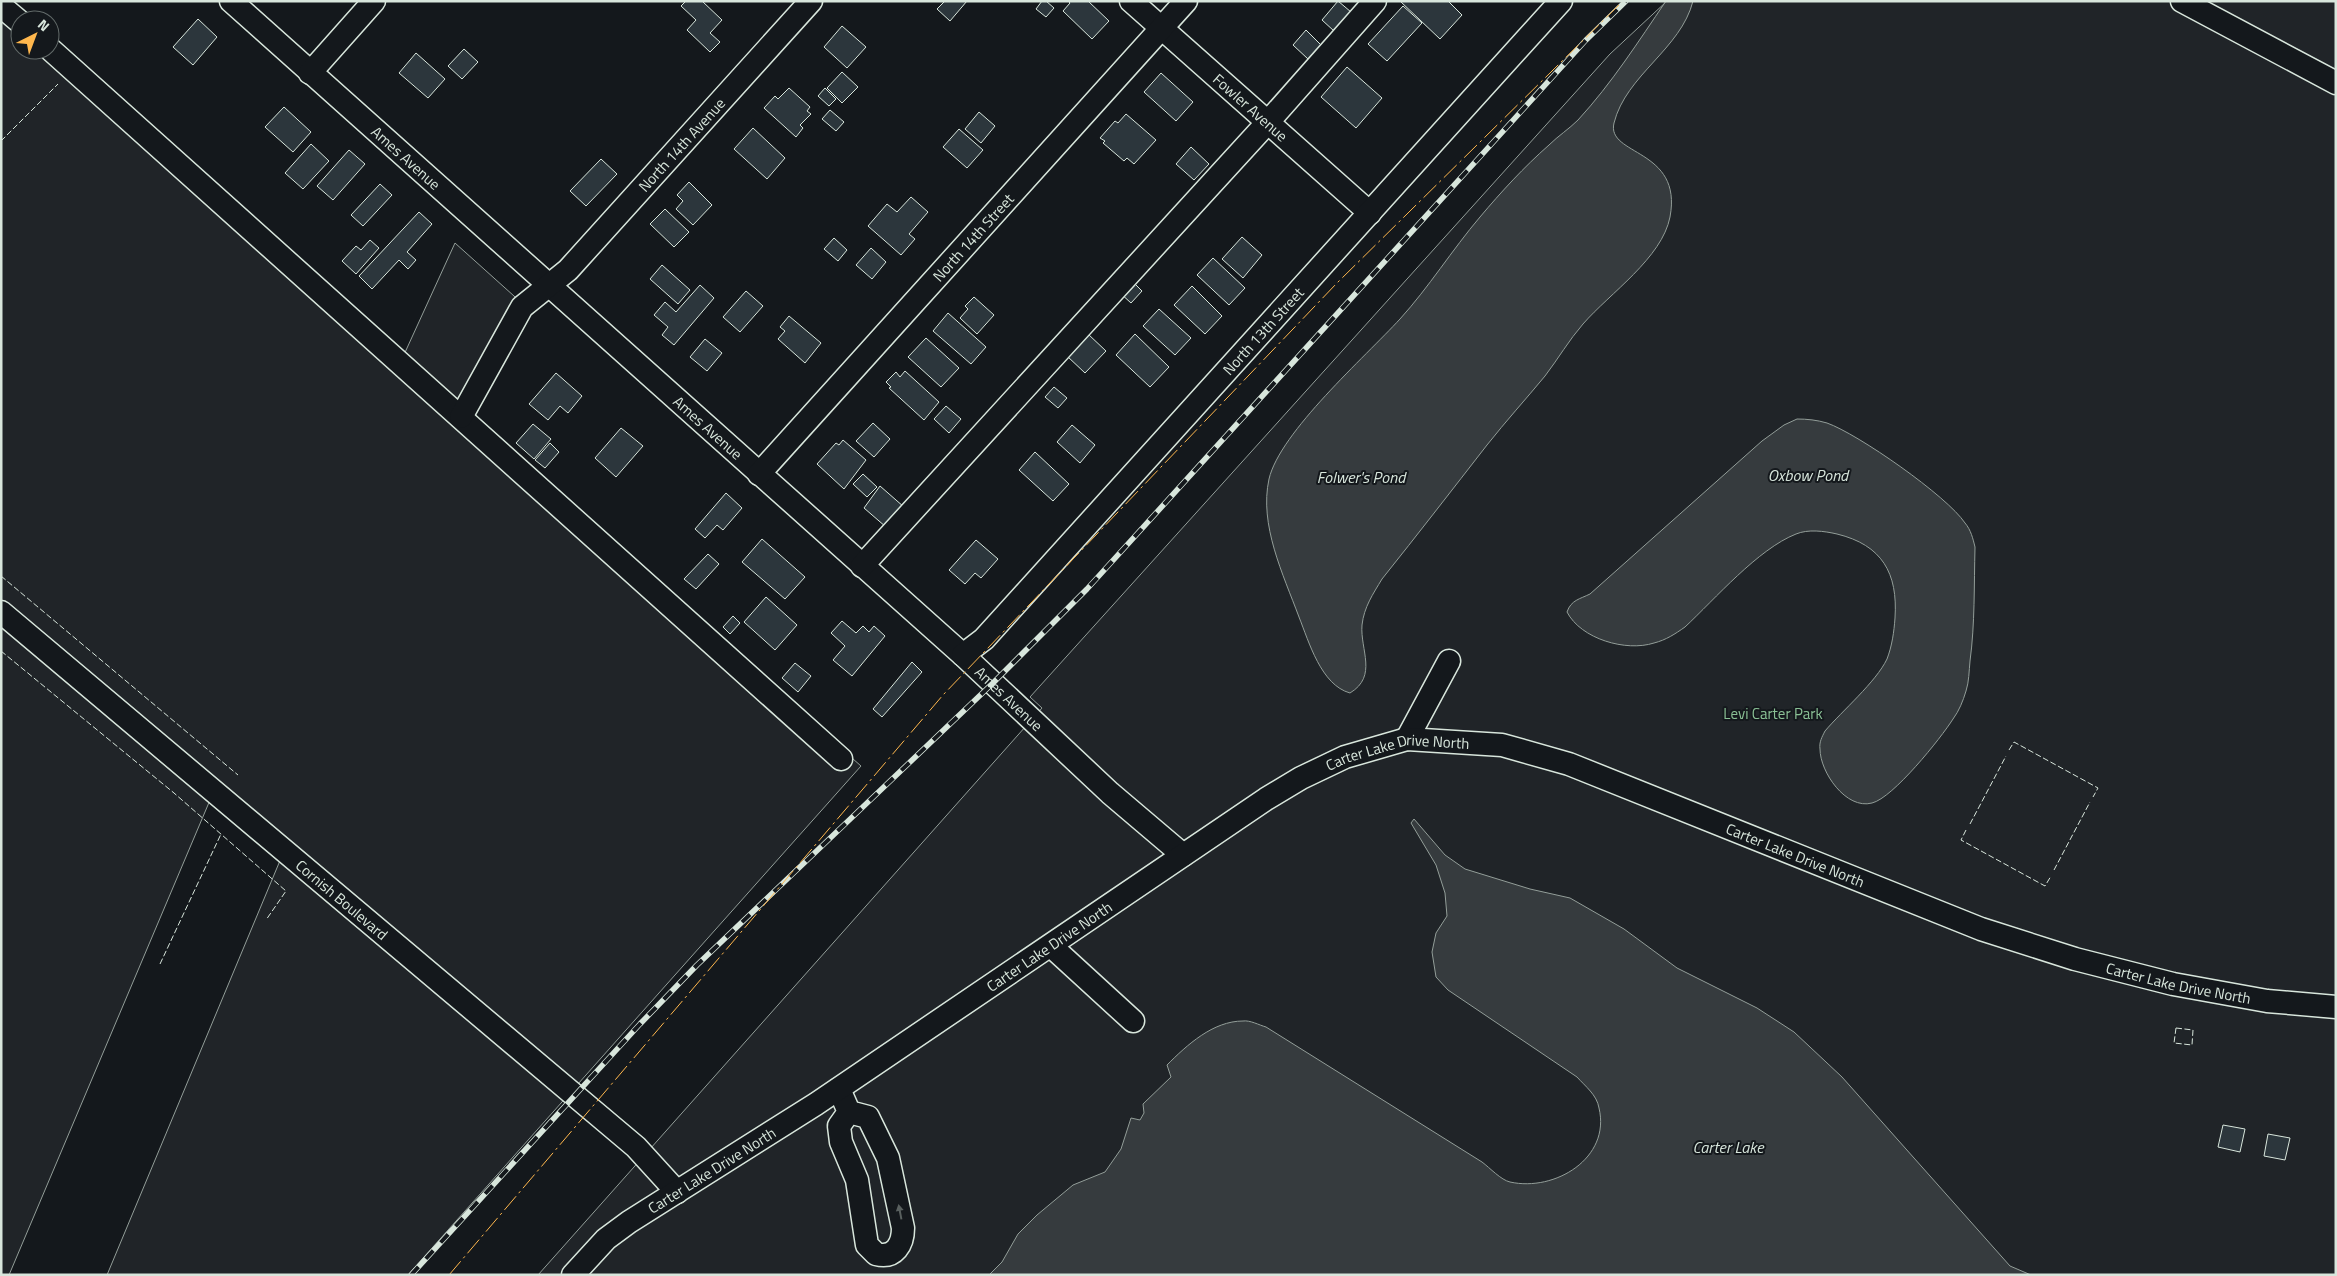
<svg xmlns="http://www.w3.org/2000/svg" width="2337" height="1276" font-family="'Titillium Web',sans-serif">
<style>
.green{fill:#202428;stroke:#939e99}
.water{fill:#363b3e;stroke:#939e99}
.building{fill:#2c363c;stroke:#d8e6dc}
.lines{fill:none;stroke-linecap:round;stroke-linejoin:round}
.minor-casing{stroke:#d8e6dc;stroke-width:25}
.minor{stroke:#14181c;stroke-width:22}
.rail-casing{stroke:#d8e6dc;stroke-width:5.5}
.rail{stroke:#14181c;stroke-width:4;stroke-dasharray:11;stroke-linecap:butt}
.fence{stroke:#d8e6dc;stroke-width:1;stroke-dasharray:6 2.5;stroke-linecap:butt}
.power{stroke:#ffb74d;stroke-width:1;stroke-dasharray:18 4 2.5 4;stroke-linecap:butt}
.oneway{fill:#59605f}
.labels{text-anchor:middle;dominant-baseline:central;stroke-width:4;stroke-linejoin:round;paint-order:stroke}
.street-label{font-size:15px;fill:#d8e6dc;stroke:#14181c}
.park-label{font-size:15px;fill:#8ac095;stroke:#14181c}
.water-label{font-size:16px;font-style:italic;fill:#d8e6dc;stroke:#14181c}
</style>
<rect width="100%" height="100%" fill="#14181c"/>
<g class="green">
<path d="M 1667,1 L 2336,1 L 2336,1275 L 538,1275 L 1042,708 L 1030,697 L 1610,54 Z"/>
<path d="M 1,4 L 20,21 L 20,50 L 50,50 L 402,359 L 455,243 L 524,305 L 471,421 L 861,766 L 408,1275 L 107,1275 L 284,851 L 213,793 L 9,1275 L 1,1275 Z"/>
</g>
<g class="water">
<path d="M 1666,1 L 1693,1 C 1681,49 1626,75 1614,123 C 1606,156 1683,148 1670,217 C 1662,258 1610,293 1583,324 C 1569,340 1558,359 1545,376 C 1526,399 1506,421 1487,445 C 1452,490 1418,534 1382,579 C 1373,594 1364,607 1362,625 C 1360,650 1378,676 1350,693 C 1321,685 1309,642 1299,617 C 1283,574 1259,525 1269,479 C 1280,432 1365,357 1400,319 C 1429,287 1452,250 1480,217 C 1501,192 1524,167 1549,145 C 1558,136 1569,129 1578,120 C 1612,83 1638,42 1666,1 Z"/>
<path d="M 1797,419 C 1807,419 1817,420 1827,423 C 1858,434 1947,496 1965,523 C 1971,530 1973,539 1975,547 C 1974,585 1975,624 1970,661 C 1969,671 1969,682 1966,691 C 1963,701 1959,711 1953,719 C 1941,738 1893,798 1872,803 C 1846,810 1820,772 1820,749 C 1819,742 1822,737 1825,731 C 1842,711 1876,682 1887,659 C 1892,646 1894,632 1895,618 C 1898,573 1882,545 1837,534 C 1824,531 1808,529 1796,534 C 1758,549 1715,599 1685,627 C 1675,634 1666,640 1654,643 C 1626,652 1581,639 1567,612 C 1571,600 1580,599 1590,594 L 1762,441 L 1784,425 Z"/>
<path d="M 1414,819 L 1445,855 L 1465,869 L 1530,889 L 1570,898 L 1624,929 L 1677,968 L 1757,1008 L 1794,1032 L 1842,1077 L 2010,1266 L 2031,1275 L 989,1275 L 1002,1262 L 1018,1234 L 1037,1215 L 1073,1185 L 1105,1172 L 1121,1149 L 1131,1118 L 1140,1120 L 1144,1113 L 1143,1104 L 1171,1077 L 1167,1065 C 1187,1045 1213,1021 1243,1021 C 1250,1020 1259,1025 1266,1027 L 1482,1162 C 1490,1168 1501,1180 1510,1182 C 1555,1192 1611,1158 1599,1108 C 1597,1095 1585,1086 1577,1077 L 1448,990 L 1436,977 L 1432,952 L 1436,933 L 1447,916 L 1445,893 L 1436,865 L 1411,823 Z"/>
</g>
<g class="building">
<path d="M 686,1 L 702,1 L 722,20 L 710,33 L 720,42 L 710,52 L 687,30 L 696,20 L 681,6 Z"/>
<path d="M 945,1 L 967,1 L 950,21 L 937,9 Z"/>
<path d="M 1042,1 L 1046,1 L 1054,8 L 1046,17 L 1036,9 Z"/>
<path d="M 1068,1 L 1088,1 L 1109,21 L 1092,39 L 1063,11 L 1070,3 Z"/>
<path d="M 1338,1 L 1351,12 L 1334,31 L 1322,20 Z"/>
<path d="M 1400,1 L 1448,1 L 1462,15 L 1440,39 Z"/>
<path d="M 1403,6 L 1422,23 L 1387,61 L 1368,44 Z"/>
<path d="M 198,19 L 217,37 L 193,65 L 173,47 Z"/>
<path d="M 842,26 L 866,47 L 847,68 L 824,47 Z"/>
<path d="M 1306,30 L 1321,45 L 1308,59 L 1293,45 Z"/>
<path d="M 464,49 L 478,62 L 462,79 L 448,66 Z"/>
<path d="M 416,53 L 445,79 L 428,98 L 399,73 Z"/>
<path d="M 1347,67 L 1382,98 L 1356,128 L 1321,97 Z"/>
<path d="M 842,72 L 858,87 L 842,103 L 827,88 Z"/>
<path d="M 1161,73 L 1193,102 L 1176,121 L 1144,92 Z"/>
<path d="M 789,88 L 810,107 L 807,111 L 811,114 L 800,125 L 803,128 L 796,137 L 764,108 L 775,96 L 778,99 Z"/>
<path d="M 825,88 L 836,99 L 829,106 L 818,96 Z"/>
<path d="M 284,107 L 311,132 L 293,152 L 265,127 Z"/>
<path d="M 830,110 L 844,122 L 836,131 L 822,119 Z"/>
<path d="M 979,112 L 995,126 L 981,143 L 965,129 Z"/>
<path d="M 1126,114 L 1156,140 L 1134,164 L 1127,158 L 1124,161 L 1103,143 L 1105,141 L 1100,138 L 1115,121 L 1118,123 Z"/>
<path d="M 753,128 L 785,158 L 767,179 L 734,149 Z"/>
<path d="M 959,129 L 983,150 L 967,168 L 943,147 Z"/>
<path d="M 311,144 L 329,161 L 303,189 L 285,173 Z"/>
<path d="M 1191,147 L 1209,164 L 1194,180 L 1176,164 Z"/>
<path d="M 349,150 L 365,164 L 333,200 L 317,186 Z"/>
<path d="M 601,159 L 617,174 L 586,206 L 570,191 Z"/>
<path d="M 689,182 L 712,205 L 693,225 L 676,209 L 683,201 L 677,195 Z"/>
<path d="M 380,184 L 392,195 L 363,226 L 351,215 Z"/>
<path d="M 911,197 L 928,212 L 909,234 L 915,239 L 901,255 L 868,226 L 887,204 L 897,212 Z"/>
<path d="M 665,209 L 689,232 L 674,247 L 650,224 Z"/>
<path d="M 419,212 L 432,224 L 407,252 L 416,260 L 408,269 L 399,260 L 372,289 L 359,276 Z"/>
<path d="M 1242,237 L 1262,255 L 1243,278 L 1222,259 Z"/>
<path d="M 834,238 L 847,250 L 838,261 L 824,249 Z"/>
<path d="M 370,240 L 379,248 L 356,274 L 342,261 L 356,246 L 361,250 Z"/>
<path d="M 871,248 L 886,262 L 872,279 L 856,265 Z"/>
<path d="M 1213,258 L 1245,288 L 1229,305 L 1197,275 Z"/>
<path d="M 662,265 L 690,290 L 678,304 L 650,279 Z"/>
<path d="M 1130,279 L 1142,291 L 1131,303 L 1119,292 Z"/>
<path d="M 700,285 L 714,298 L 674,345 L 662,335 L 668,327 L 654,315 L 665,302 L 676,312 Z"/>
<path d="M 1192,286 L 1222,316 L 1205,334 L 1174,305 Z"/>
<path d="M 746,291 L 763,306 L 740,332 L 723,317 Z"/>
<path d="M 974,297 L 994,315 L 977,334 L 960,318 L 968,309 L 965,306 Z"/>
<path d="M 1159,309 L 1191,338 L 1175,355 L 1143,326 Z"/>
<path d="M 948,313 L 986,347 L 971,364 L 933,331 Z"/>
<path d="M 789,316 L 821,343 L 805,363 L 778,339 L 785,331 L 780,327 Z"/>
<path d="M 1088,334 L 1106,351 L 1085,373 L 1067,356 Z"/>
<path d="M 1135,334 L 1169,367 L 1150,387 L 1116,355 Z"/>
<path d="M 926,338 L 959,368 L 941,387 L 908,357 Z"/>
<path d="M 705,339 L 722,353 L 707,371 L 690,357 Z"/>
<path d="M 905,371 L 939,402 L 924,420 L 889,388 L 891,387 L 886,382 L 896,372 L 900,377 Z"/>
<path d="M 556,373 L 582,396 L 568,413 L 560,406 L 548,420 L 529,404 Z"/>
<path d="M 1054,387 L 1067,398 L 1058,408 L 1045,397 Z"/>
<path d="M 946,406 L 961,419 L 949,433 L 934,419 Z"/>
<path d="M 873,423 L 890,439 L 874,457 L 856,441 Z"/>
<path d="M 533,424 L 551,439 L 534,459 L 516,443 Z"/>
<path d="M 1072,425 L 1095,445 L 1080,463 L 1057,442 Z"/>
<path d="M 621,428 L 643,446 L 616,477 L 595,458 Z"/>
<path d="M 843,440 L 866,460 L 844,489 L 817,464 L 836,443 L 839,445 Z"/>
<path d="M 550,443 L 559,452 L 545,468 L 535,460 Z"/>
<path d="M 1035,452 L 1069,484 L 1053,501 L 1019,470 Z"/>
<path d="M 863,474 L 877,487 L 867,497 L 853,484 Z"/>
<path d="M 880,486 L 904,507 L 886,527 L 864,508 Z"/>
<path d="M 726,493 L 742,508 L 723,530 L 717,525 L 705,538 L 695,529 Z"/>
<path d="M 762,539 L 805,577 L 785,599 L 742,562 Z"/>
<path d="M 976,540 L 998,559 L 981,578 L 975,573 L 965,584 L 949,570 Z"/>
<path d="M 708,554 L 719,564 L 696,589 L 684,579 Z"/>
<path d="M 766,597 L 797,625 L 775,650 L 744,622 Z"/>
<path d="M 733,616 L 740,623 L 730,634 L 723,627 Z"/>
<path d="M 842,621 L 856,633 L 863,626 L 869,632 L 874,626 L 885,636 L 852,676 L 833,660 L 845,646 L 831,633 Z"/>
<path d="M 912,662 L 922,672 L 882,717 L 873,709 Z"/>
<path d="M 795,663 L 811,676 L 798,692 L 782,678 Z"/>
<path d="M 2223,1125 L 2245,1129 L 2240,1152 L 2218,1147 Z"/>
<path d="M 2268,1134 L 2290,1138 L 2285,1160 L 2264,1156 Z"/>
</g>
<g class="lines">
<defs>
<g id="minor">
<path id="s1" d="M 231,1 L 963,655 L 1110,793 L 1183,855"/>
<path id="s2" d="M 1131,1 L 1370,213"/>
<path d="M 2182,1 L 2336,83"/>
<path d="M 1,6 L 20,22"/>
<path d="M 50,49 L 841,759"/>
<path d="M 310,73 L 374,1"/>
<path id="s3" d="M 461,417 L 522,307 L 568,270 L 811,1"/>
<path id="s4" d="M 759,474 L 1186,1"/>
<path d="M 862,566 L 1268,122 L 1375,1"/>
<path id="s5" d="M 1,612 L 636,1147 L 677,1192"/>
<path id="s6" d="M 963,655 L 984,639 L 1561,1"/>
<path d="M 1407,739 L 1449,661"/>
<path d="M 1051,946 L 1133,1021"/>
<path d="M 839,1089 L 849,1112 L 839,1126 L 841,1142 L 857,1180 L 867,1245 L 876,1254 C 895,1259 903,1244 903,1228 L 888,1158 L 868,1117 L 849,1112"/>
<path id="s7" d="M 573,1275 L 606,1239 L 629,1222 L 816,1104 L 1266,799 L 1301,778 L 1345,757 L 1407,739 L 1502,745 L 1569,764 L 1981,929 L 2075,959 L 2173,984 L 2267,1001 L 2336,1007"/>
</g>
</defs>
<use href="#minor" class="minor-casing"/>
<use href="#minor" class="minor"/>
<defs>
<path id="rail" d="M 411,1275 L 640,1024 L 697,965 L 993,683 L 1087,589 L 1586,40 L 1626,1"/>
</defs>
<use href="#rail" class="rail-casing"/>
<use href="#rail" class="rail"/>
<g class="fence">
<path d="M 1,141 L 58,84"/>
<path d="M 1,576 L 238,775"/>
<path d="M 1,651 L 174,793 L 286,891 L 266,920"/>
<path d="M 2009,750 L 2014,742 L 2098,788 L 2093,797"/>
<path d="M 1970,824 L 2006,756"/>
<path d="M 1966,830 L 1961,840 L 2045,886 L 2051,876"/>
<path d="M 2054,870 L 2090,802"/>
<path d="M 160,964 L 221,834"/>
<path d="M 2176,1028 L 2193,1030 L 2192,1045 L 2174,1043 Z"/>
</g>
<path class="power" d="M 449,1275 L 943,695 L 1337,283 L 1623,1"/>
</g>
<defs><path id="oneway-solid" d="M-6-.8H1V-3.2L6.5 0L1 3.2V.8H-6Z" transform="scale(1.25)"/></defs>
<use class="oneway" href="#oneway-solid" transform="translate(900 1212) rotate(-101)"/>
<g class="labels">
<g class="street-label">
<text stroke="none"><textPath href="#s2" startOffset="160">Fowler Avenue</textPath></text>
<text stroke="none"><textPath href="#s3" startOffset="354">North 14th Avenue</textPath></text>
<text stroke="none"><textPath href="#s1" startOffset="235">Ames Avenue</textPath></text>
<text stroke="none"><textPath href="#s4" startOffset="319">North 14th Street</textPath></text>
<text stroke="none"><textPath href="#s6" startOffset="442">North 13th Street</textPath></text>
<text stroke="none"><textPath href="#s1" startOffset="640">Ames Avenue</textPath></text>
<text stroke="none"><textPath href="#s1" startOffset="1045">Ames Avenue</textPath></text>
<text stroke="none"><textPath href="#s7" startOffset="985">Carter Lake Drive North</textPath></text>
<text stroke="none"><textPath href="#s7" startOffset="1405">Carter Lake Drive North</textPath></text>
<text stroke="none"><textPath href="#s5" startOffset="446">Cornish Boulevard</textPath></text>
<text stroke="none"><textPath href="#s7" startOffset="580">Carter Lake Drive North</textPath></text>
<text stroke="none"><textPath href="#s7" startOffset="1810">Carter Lake Drive North</textPath></text>
<text stroke="none"><textPath href="#s7" startOffset="175">Carter Lake Drive North</textPath></text>
</g>
<g class="park-label">
<text x="1773" y="713">Levi Carter Park</text>
</g>
<g class="water-label">
<text x="1808" y="475">Oxbow Pond</text>
<text x="1361" y="477">Folwer's Pond</text>
<text x="1728" y="1147">Carter Lake</text>
</g>
</g>
<rect width="2337" height="1276" fill="none" stroke="#d8e6dc" stroke-width="5"/>
<g transform="translate(35 35) rotate(42)"><circle r="24" fill="#14181c" stroke="#626a69"/>
<path d="M0-4L9 19L0 12L-9 19Z" fill="#ffb74d"/>
<text y="-8" font-size="14" font-weight="bold" text-anchor="middle" fill="#d8e6dc">N</text>
</g>
</svg>
